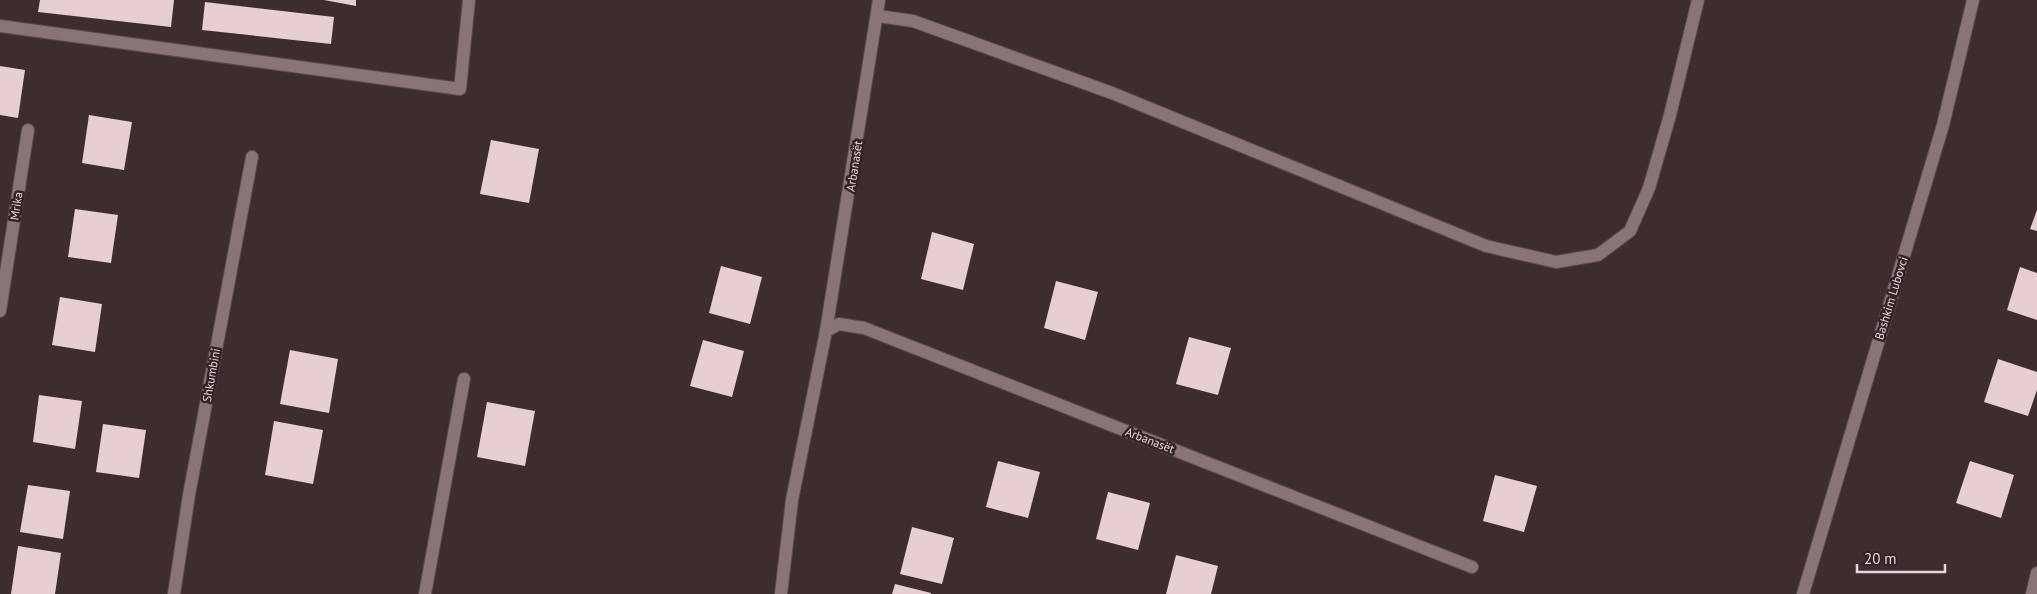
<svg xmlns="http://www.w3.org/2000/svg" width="2037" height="594" font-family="'PT Sans',sans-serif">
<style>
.building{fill:#e7ced1}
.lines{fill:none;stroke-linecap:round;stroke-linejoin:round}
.minor-casing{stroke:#5b4b4e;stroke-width:14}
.minor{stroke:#8a7476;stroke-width:12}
.labels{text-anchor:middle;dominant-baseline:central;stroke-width:5;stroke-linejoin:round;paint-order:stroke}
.street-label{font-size:12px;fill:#e5d8da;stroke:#352225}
</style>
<rect width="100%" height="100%" fill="#3f2c2f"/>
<g class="building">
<path d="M 40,0 L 174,0 L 171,27 L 38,12 Z"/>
<path d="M 324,0 L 356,0 L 356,6 Z"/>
<path d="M 205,2 L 334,17 L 331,44 L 202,30 Z"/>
<path d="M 0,66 L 25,70 L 18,118 L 0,115 Z"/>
<path d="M 89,115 L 132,122 L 124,170 L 82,163 Z"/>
<path d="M 491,140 L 539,149 L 529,203 L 480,194 Z"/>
<path d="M 75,209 L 118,215 L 111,263 L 68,257 Z"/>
<path d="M 2037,210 L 2037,231 L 2030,229 Z"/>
<path d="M 932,232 L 974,244 L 963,290 L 921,279 Z"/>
<path d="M 721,266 L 762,277 L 750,324 L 709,313 Z"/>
<path d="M 2020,267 L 2037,273 L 2037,320 L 2007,310 Z"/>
<path d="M 1056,281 L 1098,292 L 1085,340 L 1044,328 Z"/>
<path d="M 60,297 L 102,304 L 95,352 L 52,345 Z"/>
<path d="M 1189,337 L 1231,348 L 1218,395 L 1176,384 Z"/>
<path d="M 703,340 L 744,351 L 732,397 L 690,386 Z"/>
<path d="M 290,350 L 338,359 L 329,413 L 280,404 Z"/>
<path d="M 1998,359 L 2037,372 L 2037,390 L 2028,416 L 1984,402 Z"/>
<path d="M 39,395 L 82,401 L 75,449 L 33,442 Z"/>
<path d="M 487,402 L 535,411 L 525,466 L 477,457 Z"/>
<path d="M 274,421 L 323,430 L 313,484 L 265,475 Z"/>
<path d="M 103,424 L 146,430 L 139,478 L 96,472 Z"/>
<path d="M 998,461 L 1040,472 L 1028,518 L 986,507 Z"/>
<path d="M 1970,461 L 2014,475 L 2001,518 L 1956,503 Z"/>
<path d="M 1495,475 L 1537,486 L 1524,532 L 1483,521 Z"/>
<path d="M 28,485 L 70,491 L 63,539 L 20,532 Z"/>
<path d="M 1108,492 L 1150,503 L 1138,550 L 1096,539 Z"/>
<path d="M 912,527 L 954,538 L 942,584 L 900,574 Z"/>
<path d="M 18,546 L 61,553 L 55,594 L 11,594 Z"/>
<path d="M 1176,555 L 1218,566 L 1211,594 L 1166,594 Z"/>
<path d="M 895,584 L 931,593 L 931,594 L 892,594 Z"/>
</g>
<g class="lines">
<defs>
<g id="minor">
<path d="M 878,16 L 913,21 L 1112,93 L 1486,246 L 1556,262 L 1598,255 L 1630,231 L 1649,188 L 1670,115 L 1698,0"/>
<path d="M 0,26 L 460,89 L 469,0"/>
<path d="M 0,311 L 28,130"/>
<path d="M 826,331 L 839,324 L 864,328 L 1472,567"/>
<path d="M 174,594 L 189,495 L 252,157"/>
<path d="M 425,594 L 464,379"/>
<path d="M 781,594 L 792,500 L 826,331 L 879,0"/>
<path d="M 1803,594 L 1943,125 L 1973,0"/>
<path d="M 2032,594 L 2037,573"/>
</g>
</defs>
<use href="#minor" class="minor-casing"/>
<use href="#minor" class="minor"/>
</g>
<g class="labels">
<g class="street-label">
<text transform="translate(854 166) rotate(-81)">Arbanasët</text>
<text transform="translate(16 206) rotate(-81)">Mrika</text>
<text transform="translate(1891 298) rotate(-73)">Bashkim Lubovci</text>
<text transform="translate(211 375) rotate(-80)">Shkumbini</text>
<text transform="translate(1150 440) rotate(21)">Arbanasët</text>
</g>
</g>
<path d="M1857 564v8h88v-8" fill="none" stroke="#e5d8da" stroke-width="2.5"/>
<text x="1864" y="564" font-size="15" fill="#e5d8da" stroke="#352225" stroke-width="4" paint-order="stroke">20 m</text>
</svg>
